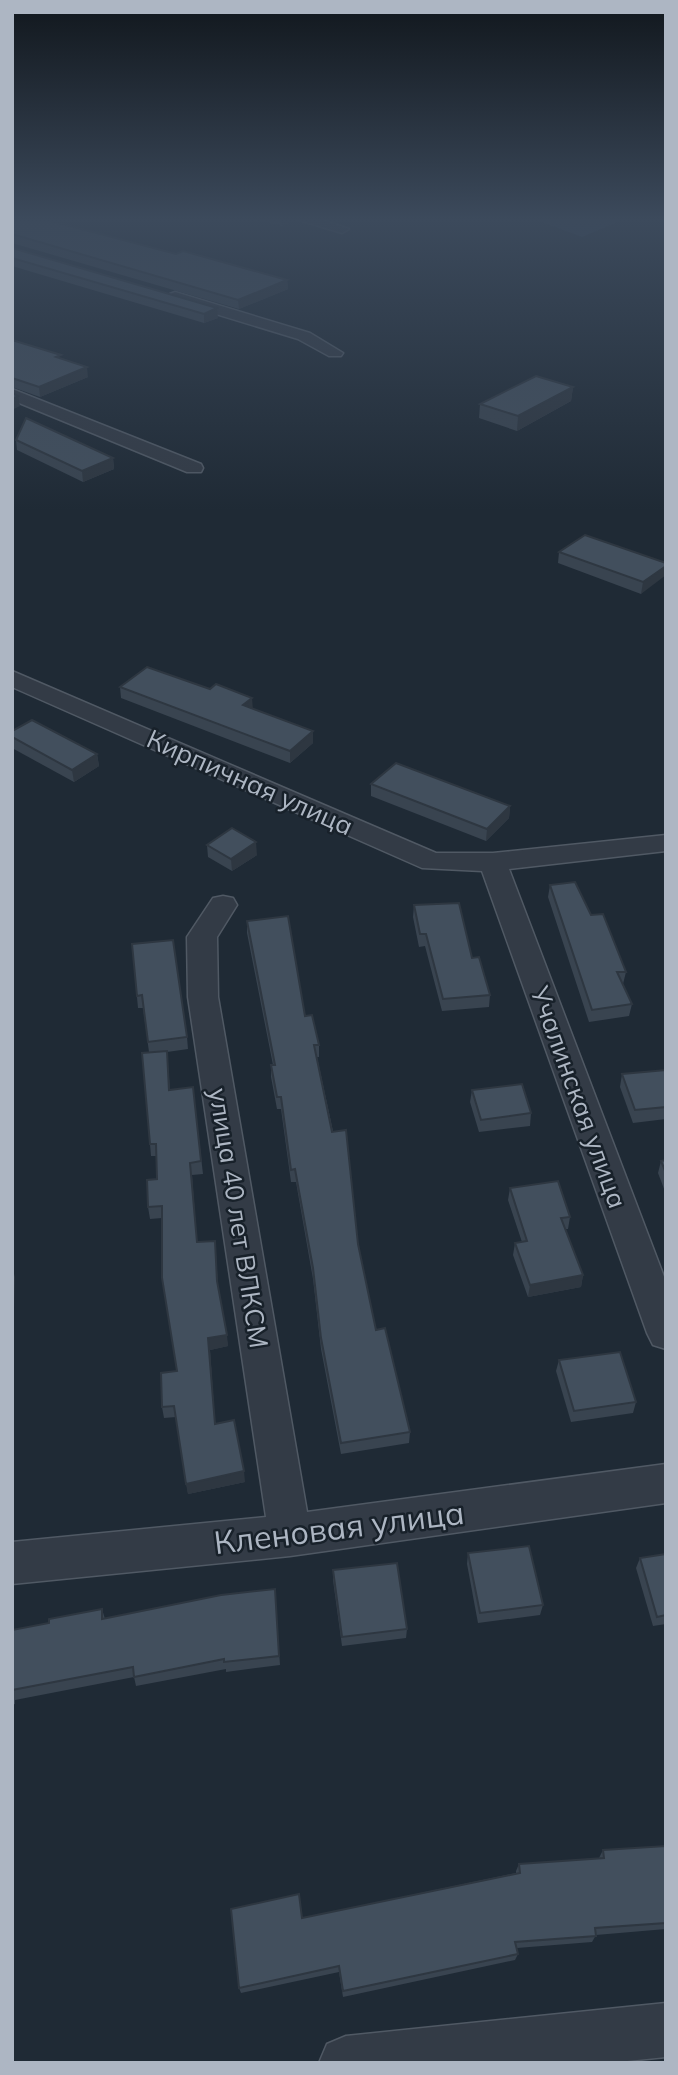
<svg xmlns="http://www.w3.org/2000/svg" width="678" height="2075" font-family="Mulish,sans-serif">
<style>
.water{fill:#33465d}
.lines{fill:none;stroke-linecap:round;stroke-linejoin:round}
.minor-casing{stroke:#505964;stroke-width:3}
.minor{fill:#333b46;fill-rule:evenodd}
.wall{fill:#394450}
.shaded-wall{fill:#2e3741}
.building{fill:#424f5d;stroke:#2e3741;stroke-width:2}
.labels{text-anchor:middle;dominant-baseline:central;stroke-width:5;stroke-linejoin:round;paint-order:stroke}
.street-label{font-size:26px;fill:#adb6c3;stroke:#18212a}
.near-street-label{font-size:32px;fill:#adb6c3;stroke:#18212a}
</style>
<rect width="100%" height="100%" fill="#1f2a35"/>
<path class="water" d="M 537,220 L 622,220 L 582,237 Z"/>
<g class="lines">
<defs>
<g id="minor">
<path d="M 299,220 L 322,220 L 349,229 L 342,233 Z"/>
<path d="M 175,292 L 310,333 L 343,353 L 341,356 L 329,356 L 298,339 L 170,300 L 170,294 Z"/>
<path d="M 12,389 L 201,464 L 203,468 L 201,472 L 187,472 L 12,400 Z"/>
<path d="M 12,671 L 436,853 L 493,853 L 666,835 L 666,851 L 509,869 L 666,1282 L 666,1349 L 653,1345 L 647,1333 L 482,871 L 422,868 L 12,687 Z"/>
<path d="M 223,896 L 233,898 L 237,905 L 217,937 L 218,997 L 307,1512 L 666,1464 L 666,1503 L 290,1556 L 12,1584 L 12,1542 L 266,1517 L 188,997 L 187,937 L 213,898 Z"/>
<path d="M 666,2003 L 666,2057 L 608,2063 L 319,2063 L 327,2044 L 346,2036 Z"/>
</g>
</defs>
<use href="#minor" class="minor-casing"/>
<use href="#minor" class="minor"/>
</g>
<g class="wall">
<path d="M 12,220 L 176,254 L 287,280 L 288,289 L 239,309 L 12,243 Z"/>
<path d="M 259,220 L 294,220 L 282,226 Z"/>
<path d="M 12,248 L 218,318 L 204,323 L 12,266 Z"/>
<path d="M 12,340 L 62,359 L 88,377 L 40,397 L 12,387 Z"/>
<path d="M 573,387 L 571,401 L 517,431 L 479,418 L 480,404 Z"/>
<path d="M 16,440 L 113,458 L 114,469 L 83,482 L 17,450 Z"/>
<path d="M 559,552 L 666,563 L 641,594 L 558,563 Z"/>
<path d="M 120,687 L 210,689 L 252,698 L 252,709 L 313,743 L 290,763 L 121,698 Z"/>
<path d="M 12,731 L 97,754 L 99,766 L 74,782 L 12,748 Z"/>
<path d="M 371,784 L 510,806 L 509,818 L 486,841 L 371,796 Z"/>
<path d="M 207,845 L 257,855 L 232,871 L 208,857 Z"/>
<path d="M 550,885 L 591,915 L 626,972 L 623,984 L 632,1004 L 629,1016 L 589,1022 L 548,897 Z"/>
<path d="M 414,905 L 472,958 L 490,995 L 489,1007 L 442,1011 L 425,946 L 419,947 L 413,917 Z"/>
<path d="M 247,921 L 305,1016 L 319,1045 L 319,1057 L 317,1057 L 376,1330 L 410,1432 L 409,1443 L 341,1454 L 321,1349 L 313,1279 L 296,1182 L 291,1182 L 281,1109 L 277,1109 L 271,1077 L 271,1065 L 273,1065 L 247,933 Z"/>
<path d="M 132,944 L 187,1037 L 188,1049 L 167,1052 L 170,1090 L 193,1087 L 203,1174 L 192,1175 L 197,1242 L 216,1253 L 218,1287 L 228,1346 L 210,1350 L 215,1424 L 245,1482 L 188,1494 L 176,1417 L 164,1418 L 162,1407 L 177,1371 L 162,1218 L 150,1219 L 148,1207 L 157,1179 L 156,1156 L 151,1156 L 150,1144 L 149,1052 L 143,1008 L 138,1008 Z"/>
<path d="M 666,1070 L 666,1119 L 633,1123 L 620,1087 L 622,1074 Z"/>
<path d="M 472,1090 L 531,1113 L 530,1126 L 479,1132 L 470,1102 Z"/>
<path d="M 666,1160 L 666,1194 L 658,1173 L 661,1161 Z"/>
<path d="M 510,1188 L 570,1217 L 568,1229 L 565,1229 L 583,1275 L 581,1287 L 528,1297 L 513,1255 L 515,1243 L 522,1242 L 508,1200 Z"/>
<path d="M 559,1360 L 636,1402 L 633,1413 L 571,1422 L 556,1371 Z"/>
<path d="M 468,1553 L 543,1605 L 540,1615 L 478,1623 L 467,1564 Z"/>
<path d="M 666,1554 L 666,1624 L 653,1626 L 636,1568 L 640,1558 Z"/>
<path d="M 333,1570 L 407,1629 L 406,1638 L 342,1646 L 333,1580 Z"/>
<path d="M 275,1589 L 280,1665 L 226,1672 L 226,1669 L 136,1686 L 134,1677 L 15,1700 L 15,1704 L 12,1705 L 12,1630 L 49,1623 L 102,1609 L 105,1619 Z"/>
<path d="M 666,1846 L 666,1929 L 596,1935 L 592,1942 L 517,1948 L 518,1954 L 515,1960 L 343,1997 L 339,1972 L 241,1993 L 239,1988 L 302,1918 L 516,1873 L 516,1871 L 519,1864 L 599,1858 L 603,1850 Z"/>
</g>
<g class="shaded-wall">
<path d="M 282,220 L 294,220 L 282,226 Z"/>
<path d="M 287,280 L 288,289 L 239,309 L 238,300 Z"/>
<path d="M 217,308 L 218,318 L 204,323 L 204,314 Z"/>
<path d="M 87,367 L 88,377 L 40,397 L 39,387 Z"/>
<path d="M 573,387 L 571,401 L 517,431 L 518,416 Z"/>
<path d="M 18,396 L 20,406 L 12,410 L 12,399 Z"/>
<path d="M 113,458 L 114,469 L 83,482 L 82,471 Z"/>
<path d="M 666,566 L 666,575 L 641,594 L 643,582 Z"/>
<path d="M 252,698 L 253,710 L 243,705 Z"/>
<path d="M 313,731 L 313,743 L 290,763 L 290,751 Z"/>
<path d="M 97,754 L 99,766 L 74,782 L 72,770 Z"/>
<path d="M 510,806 L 509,818 L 486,841 L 487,829 Z"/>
<path d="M 256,842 L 257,855 L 232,871 L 231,859 Z"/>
<path d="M 12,1267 L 15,1277 L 14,1308 L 12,1303 Z"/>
<path d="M 583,1275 L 581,1287 L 528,1297 L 530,1285 Z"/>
<path d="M 227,1335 L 228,1346 L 210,1350 L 216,1435 L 208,1338 Z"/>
<path d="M 244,1471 L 245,1482 L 188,1494 L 186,1484 Z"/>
</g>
<g class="building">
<path d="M 12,220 L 47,220 L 176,254 L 183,251 L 287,280 L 238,300 L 12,234 Z"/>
<path d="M 12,248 L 217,308 L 204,314 L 12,258 Z"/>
<path d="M 12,340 L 61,355 L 56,357 L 87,367 L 39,387 L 12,378 Z"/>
<path d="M 536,376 L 573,387 L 518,416 L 480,404 Z"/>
<path d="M 12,393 L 18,396 L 12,399 Z"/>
<path d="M 26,418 L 113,458 L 82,471 L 16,440 Z"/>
<path d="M 585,535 L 666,563 L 666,566 L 643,582 L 559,552 Z"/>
<path d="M 147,667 L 210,689 L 216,684 L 252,698 L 243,705 L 313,731 L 290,751 L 120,687 Z"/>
<path d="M 32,720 L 97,754 L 72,770 L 12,737 L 12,731 Z"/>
<path d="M 396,763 L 510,806 L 487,829 L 371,784 Z"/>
<path d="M 232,828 L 256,842 L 231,859 L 207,845 Z"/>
<path d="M 575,882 L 591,915 L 603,914 L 626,972 L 617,972 L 632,1004 L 592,1010 L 550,885 Z"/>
<path d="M 459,903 L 472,958 L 479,957 L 490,995 L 443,999 L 426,934 L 420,934 L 414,905 Z"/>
<path d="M 288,916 L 305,1016 L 312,1015 L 319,1045 L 314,1045 L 332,1132 L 346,1130 L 358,1244 L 376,1330 L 385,1328 L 410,1432 L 341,1443 L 321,1338 L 313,1268 L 295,1169 L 291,1170 L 281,1097 L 277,1097 L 271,1065 L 275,1065 L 247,921 Z"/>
<path d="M 173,940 L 187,1037 L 148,1042 L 142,995 L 137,996 L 132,944 Z"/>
<path d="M 167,1051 L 169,1090 L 193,1087 L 201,1161 L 190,1163 L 197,1242 L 215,1241 L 217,1281 L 227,1335 L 208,1338 L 215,1424 L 234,1420 L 244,1471 L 186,1484 L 174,1406 L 162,1407 L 161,1373 L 177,1371 L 162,1278 L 162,1206 L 148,1207 L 147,1180 L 157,1179 L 156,1144 L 150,1144 L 142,1053 Z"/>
<path d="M 666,1070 L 666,1107 L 635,1110 L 622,1074 Z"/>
<path d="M 522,1084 L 531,1113 L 481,1120 L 472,1090 Z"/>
<path d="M 666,1160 L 666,1173 L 661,1161 Z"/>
<path d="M 558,1181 L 570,1217 L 561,1218 L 583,1275 L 530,1285 L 515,1243 L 527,1241 L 510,1188 Z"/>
<path d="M 620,1352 L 636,1402 L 574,1411 L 559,1360 Z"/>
<path d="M 529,1546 L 543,1605 L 480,1613 L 468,1553 Z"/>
<path d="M 666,1554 L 666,1615 L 657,1617 L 640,1558 Z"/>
<path d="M 397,1563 L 407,1629 L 342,1637 L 333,1570 Z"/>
<path d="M 275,1589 L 279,1656 L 224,1662 L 224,1659 L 134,1677 L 133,1667 L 12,1690 L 12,1630 L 49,1623 L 49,1619 L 102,1609 L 102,1619 L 221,1595 Z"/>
<path d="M 666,1846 L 666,1923 L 595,1928 L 596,1936 L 515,1942 L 518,1954 L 343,1991 L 339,1966 L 239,1988 L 231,1909 L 299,1894 L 302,1918 L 520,1873 L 519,1864 L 604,1858 L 603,1850 Z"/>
</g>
<linearGradient id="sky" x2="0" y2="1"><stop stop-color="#11171d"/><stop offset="0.43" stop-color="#3c4a5c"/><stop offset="1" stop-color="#3c4a5c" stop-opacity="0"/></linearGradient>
<rect width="678" height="510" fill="url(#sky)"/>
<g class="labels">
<g class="street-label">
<text transform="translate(250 782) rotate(24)">Кирпичная улица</text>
<text transform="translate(579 1097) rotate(70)">Учалинская улица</text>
<text transform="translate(239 1218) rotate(81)">улица 40 лет ВЛКСМ</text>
</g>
<g class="near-street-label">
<text transform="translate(339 1527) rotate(-7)">Кленовая улица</text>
</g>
</g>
<rect width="678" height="2075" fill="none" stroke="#adb6c3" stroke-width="28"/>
</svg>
